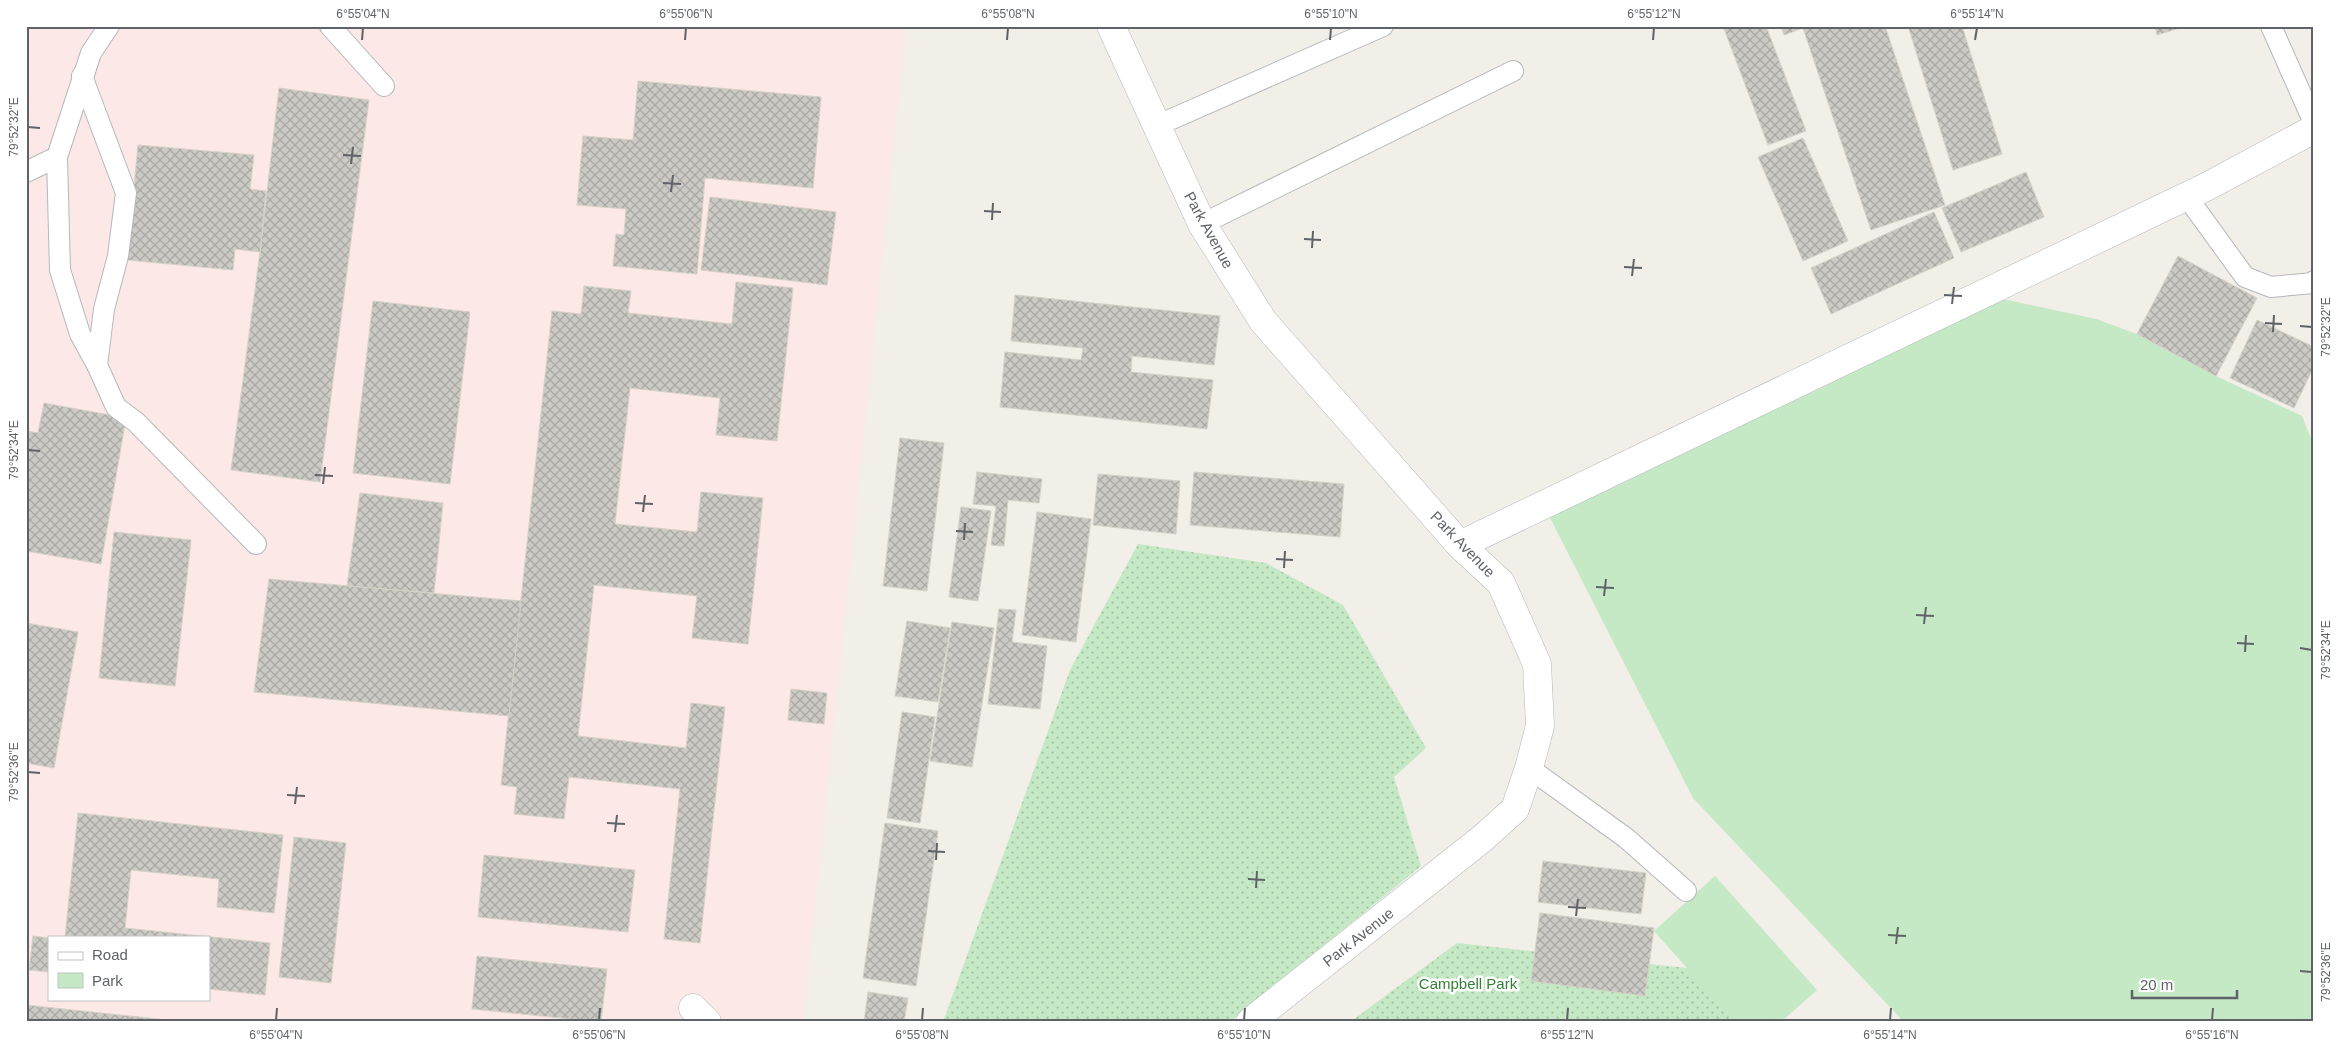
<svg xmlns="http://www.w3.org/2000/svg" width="2340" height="1048" font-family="Arial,sans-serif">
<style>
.medical{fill:#fce8e6;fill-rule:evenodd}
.green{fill:url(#green-dots)}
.pitch{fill:#c5e8c5}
.building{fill:url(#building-cross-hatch);stroke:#d6d1c6}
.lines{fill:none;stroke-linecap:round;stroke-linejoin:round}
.service-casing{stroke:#b5b8bc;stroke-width:22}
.minor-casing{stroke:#b5b8bc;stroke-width:29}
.tertiary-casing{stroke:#b5b8bc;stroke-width:29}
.service{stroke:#fff;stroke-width:20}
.minor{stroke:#fff;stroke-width:28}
.tertiary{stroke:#fff;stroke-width:28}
.ticks{fill:none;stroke:#5f6368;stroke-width:2}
.labels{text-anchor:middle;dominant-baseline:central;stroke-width:5;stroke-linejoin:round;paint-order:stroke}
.street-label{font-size:15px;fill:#5f6368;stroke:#fff}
.park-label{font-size:15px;fill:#348238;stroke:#fff}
.neatline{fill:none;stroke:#5f6368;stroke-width:2}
.ticks-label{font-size:12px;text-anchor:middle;fill:#5f6368}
</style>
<defs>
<pattern id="green-dots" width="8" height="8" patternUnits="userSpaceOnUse" patternTransform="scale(1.25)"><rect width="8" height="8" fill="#c5e8c5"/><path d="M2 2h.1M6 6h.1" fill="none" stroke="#a3c0a4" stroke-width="1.8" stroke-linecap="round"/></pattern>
<pattern id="building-cross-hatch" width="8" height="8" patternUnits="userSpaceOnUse" patternTransform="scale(1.25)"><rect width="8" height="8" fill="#cccac5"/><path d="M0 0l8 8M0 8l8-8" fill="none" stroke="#a9a8a4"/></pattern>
</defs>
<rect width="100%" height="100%" fill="#f1efe8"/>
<path class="medical" d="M 26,26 L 906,26 L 803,1022 L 26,1022 ZM 49,937 L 209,937 L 209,999 L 49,999 Z"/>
<g class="green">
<path d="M 1138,544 L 1266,563 L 1343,605 L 1426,748 L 1394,777 L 1421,866 L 1230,1022 L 943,1022 L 1070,670 Z"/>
<path d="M 1457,943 L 1713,971 L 1757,1022 L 1350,1022 Z"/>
</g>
<g class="pitch">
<path d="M 1998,298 L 2096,319 L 2137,334 L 2216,376 L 2302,416 L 2314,446 L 2314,997 L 2310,1022 L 1904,1022 L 1693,798 L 1547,512 Z"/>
<path d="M 1715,876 L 1817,990 L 1781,1022 L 1735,1022 L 1654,931 Z"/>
</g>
<g class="building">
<path d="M 1723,26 L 1766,26 L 1806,131 L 1768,145 Z"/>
<path d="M 1781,26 L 1885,26 L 1945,205 L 1871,230 L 1803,28 L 1784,35 Z"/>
<path d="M 1908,26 L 1962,26 L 2002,154 L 1953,170 Z"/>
<path d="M 2155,26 L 2186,26 L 2157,35 Z"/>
<path d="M 638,81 L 821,97 L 813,188 L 705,178 L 697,274 L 613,266 L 616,234 L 624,235 L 626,209 L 577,205 L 583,136 L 633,140 Z"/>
<path d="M 279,88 L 369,100 L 320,482 L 231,470 L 260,252 Z"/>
<path d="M 1803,138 L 1848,241 L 1803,261 L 1758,157 Z"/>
<path d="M 138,145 L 254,155 L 250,189 L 266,191 L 260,252 L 235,249 L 233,270 L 127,260 Z"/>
<path d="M 2026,172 L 2044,217 L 1961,252 L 1942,208 Z"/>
<path d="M 710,197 L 836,212 L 827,285 L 701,270 Z"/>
<path d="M 1934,212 L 1954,258 L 1831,314 L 1811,268 Z"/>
<path d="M 2178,256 L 2257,298 L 2216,376 L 2137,334 Z"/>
<path d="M 736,282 L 793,288 L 777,441 L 716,435 L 720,398 L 630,388 L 615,524 L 697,532 L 701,492 L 763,498 L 748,644 L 692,638 L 697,596 L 594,585 L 578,736 L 686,748 L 691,703 L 725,707 L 700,943 L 664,939 L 680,789 L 569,777 L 564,819 L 514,814 L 517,787 L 501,785 L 552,311 L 581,314 L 584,286 L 631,291 L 628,313 L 732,324 Z"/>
<path d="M 1015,295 L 1220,316 L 1214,365 L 1132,356 L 1131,372 L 1213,380 L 1207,429 L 1000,407 L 1005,352 L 1081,360 L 1083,348 L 1011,341 Z"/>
<path d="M 373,301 L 470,312 L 450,484 L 353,473 Z"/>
<path d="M 2257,320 L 2314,347 L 2314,366 L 2294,408 L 2230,378 Z"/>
<path d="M 44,403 L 126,418 L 101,564 L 26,551 L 26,431 L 38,433 Z"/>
<path d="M 900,438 L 944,443 L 927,591 L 883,586 Z"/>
<path d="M 977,472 L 1042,479 L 1039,503 L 1008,500 L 1004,546 L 991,545 L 996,506 L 973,504 Z"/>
<path d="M 1194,472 L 1344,484 L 1340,537 L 1190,525 Z"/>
<path d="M 1098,474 L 1180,481 L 1176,534 L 1093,525 Z"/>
<path d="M 360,493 L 443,503 L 434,593 L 347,586 Z"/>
<path d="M 961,507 L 991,511 L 978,601 L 949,597 Z"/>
<path d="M 1037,512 L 1091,519 L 1076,642 L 1022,635 Z"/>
<path d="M 114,532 L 191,540 L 175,686 L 99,678 Z"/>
<path d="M 269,579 L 521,601 L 509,716 L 254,692 Z"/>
<path d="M 999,609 L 1016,610 L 1012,642 L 1047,646 L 1040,709 L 988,704 Z"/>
<path d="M 907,621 L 950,628 L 938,702 L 895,696 Z"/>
<path d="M 952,622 L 994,628 L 972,767 L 930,761 Z"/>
<path d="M 26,623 L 78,632 L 54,768 L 26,763 Z"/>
<path d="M 791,689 L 827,693 L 824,724 L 788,720 Z"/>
<path d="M 902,712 L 935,717 L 920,823 L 887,818 Z"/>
<path d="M 78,813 L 283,835 L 274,913 L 217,907 L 219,879 L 131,870 L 125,928 L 270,943 L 265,995 L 209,989 L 209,937 L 65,937 Z"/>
<path d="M 885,823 L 938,831 L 916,986 L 863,978 Z"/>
<path d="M 294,837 L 346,843 L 331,983 L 279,977 Z"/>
<path d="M 484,855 L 635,870 L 628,932 L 478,917 Z"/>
<path d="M 1543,861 L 1646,873 L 1641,914 L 1538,902 Z"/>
<path d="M 1540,913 L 1654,928 L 1645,996 L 1531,981 Z"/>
<path d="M 33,936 L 49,938 L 49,972 L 29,970 Z"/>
<path d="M 477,956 L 607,969 L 601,1022 L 472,1009 Z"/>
<path d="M 868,992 L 908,998 L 904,1022 L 864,1022 Z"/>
<path d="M 26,1005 L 187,1022 L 26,1022 Z"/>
</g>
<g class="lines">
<defs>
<g id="service">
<path d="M 109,26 L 91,53 L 57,157 L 60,270 L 80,334 L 97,365 L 116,407 L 136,422 L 256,544"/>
<path d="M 330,26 L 384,86"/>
<path d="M 2271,26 L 2314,123"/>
<path d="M 82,76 L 126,193 L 118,256 L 104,309 L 97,365"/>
<path d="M 1156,126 L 1383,26"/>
<path d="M 26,172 L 57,157"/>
<path d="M 2187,197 L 2245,277 L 2271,287 L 2313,283 L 2314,281"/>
<path d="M 1202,224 L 1513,71"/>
<path d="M 1529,768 L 1626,838 L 1686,891"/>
</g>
<g id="minor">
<path d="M 1460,545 L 2208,186 L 2314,129"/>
<path d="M 693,1008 L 707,1022"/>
</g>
<path id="tertiary" d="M 1111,26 L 1202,224 L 1263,321 L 1460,545 L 1501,583 L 1537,664 L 1540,726 L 1529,768 L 1515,809 L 1483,838 L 1250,1022"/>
</defs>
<use href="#service" class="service-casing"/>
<use href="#minor" class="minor-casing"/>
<use href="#tertiary" class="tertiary-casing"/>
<use href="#service" class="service"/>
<use href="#minor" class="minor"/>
<use href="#tertiary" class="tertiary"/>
</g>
<path class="ticks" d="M 362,40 L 363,28M 685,40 L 686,28M 1007,40 L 1008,28M 1330,40 L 1331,28M 1653,40 L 1654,28M 1975,40 L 1977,28M 28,127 L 40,128M 343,155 L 361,156M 351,164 L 353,147M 663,183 L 681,184M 671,192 L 673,175M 984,211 L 1001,212M 992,220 L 993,203M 1304,239 L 1321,240M 1312,248 L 1313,231M 1624,267 L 1642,268M 1632,276 L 1634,259M 1944,295 L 1962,296M 1952,304 L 1954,287M 2265,323 L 2282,324M 2300,326 L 2312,327M 2273,332 L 2274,315M 28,450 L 40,451M 315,475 L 333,476M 323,484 L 325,467M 635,503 L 653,504M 643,512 L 645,495M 956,531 L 973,532M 964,540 L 965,523M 1276,559 L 1293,560M 1284,568 L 1285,551M 1596,587 L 1614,588M 1604,596 L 1606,579M 1916,615 L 1934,616M 1924,624 L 1926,607M 2237,643 L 2254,644M 2300,648 L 2312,650M 2245,652 L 2246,635M 28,772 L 40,773M 287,795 L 305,796M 295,804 L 297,787M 607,823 L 625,824M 615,832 L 617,815M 928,851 L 945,852M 936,860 L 937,843M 1248,879 L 1265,880M 1256,888 L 1257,871M 1568,907 L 1586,908M 1576,916 L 1578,899M 1888,935 L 1906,936M 1896,944 L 1898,927M 2300,971 L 2312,972M 276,1020 L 277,1008M 599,1020 L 600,1008M 922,1020 L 923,1008M 1244,1020 L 1245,1008M 1567,1020 L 1568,1008M 1890,1020 L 1891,1008M 2212,1020 L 2213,1008"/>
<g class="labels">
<g class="street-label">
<text transform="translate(1209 230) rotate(61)">Park Avenue</text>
<text transform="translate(1463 544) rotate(46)">Park Avenue</text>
<text transform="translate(1358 937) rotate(-38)">Park Avenue</text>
</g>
<g class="park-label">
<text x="1468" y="983">Campbell Park</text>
</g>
</g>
<rect width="2340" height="1048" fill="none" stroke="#ffffff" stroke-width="55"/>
<rect x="48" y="936" width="162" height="65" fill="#ffffff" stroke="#bfc1c3"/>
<rect x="58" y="952" width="25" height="8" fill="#ffffff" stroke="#bfc1c3"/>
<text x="92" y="960" font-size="15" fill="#5f6368">Road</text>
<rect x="58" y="973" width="25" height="15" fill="#c5e8c5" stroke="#bfc1c3"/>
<text x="92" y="986" font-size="15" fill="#5f6368">Park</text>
<path d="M2132 990v8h105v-8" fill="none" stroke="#5f6368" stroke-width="2.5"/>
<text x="2140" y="990" font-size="15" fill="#5f6368" stroke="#ffffff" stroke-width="4" paint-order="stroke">20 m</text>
<rect x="28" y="28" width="2284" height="992" class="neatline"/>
<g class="ticks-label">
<text x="363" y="18">6°55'04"N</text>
<text x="686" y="18">6°55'06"N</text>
<text x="1008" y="18">6°55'08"N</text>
<text x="1331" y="18">6°55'10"N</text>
<text x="1654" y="18">6°55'12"N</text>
<text x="1977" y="18">6°55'14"N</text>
<text transform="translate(14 127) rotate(-90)" y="4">79°52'32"E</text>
<text transform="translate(2326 327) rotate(-90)" y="4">79°52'32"E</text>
<text transform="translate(14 450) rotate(-90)" y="4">79°52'34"E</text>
<text transform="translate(2326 650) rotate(-90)" y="4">79°52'34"E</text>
<text transform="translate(14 772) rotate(-90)" y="4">79°52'36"E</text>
<text transform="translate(2326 972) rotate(-90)" y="4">79°52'36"E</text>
<text x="276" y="1039">6°55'04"N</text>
<text x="599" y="1039">6°55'06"N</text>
<text x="922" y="1039">6°55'08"N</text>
<text x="1244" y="1039">6°55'10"N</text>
<text x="1567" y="1039">6°55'12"N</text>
<text x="1890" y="1039">6°55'14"N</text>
<text x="2212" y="1039">6°55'16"N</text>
</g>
</svg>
